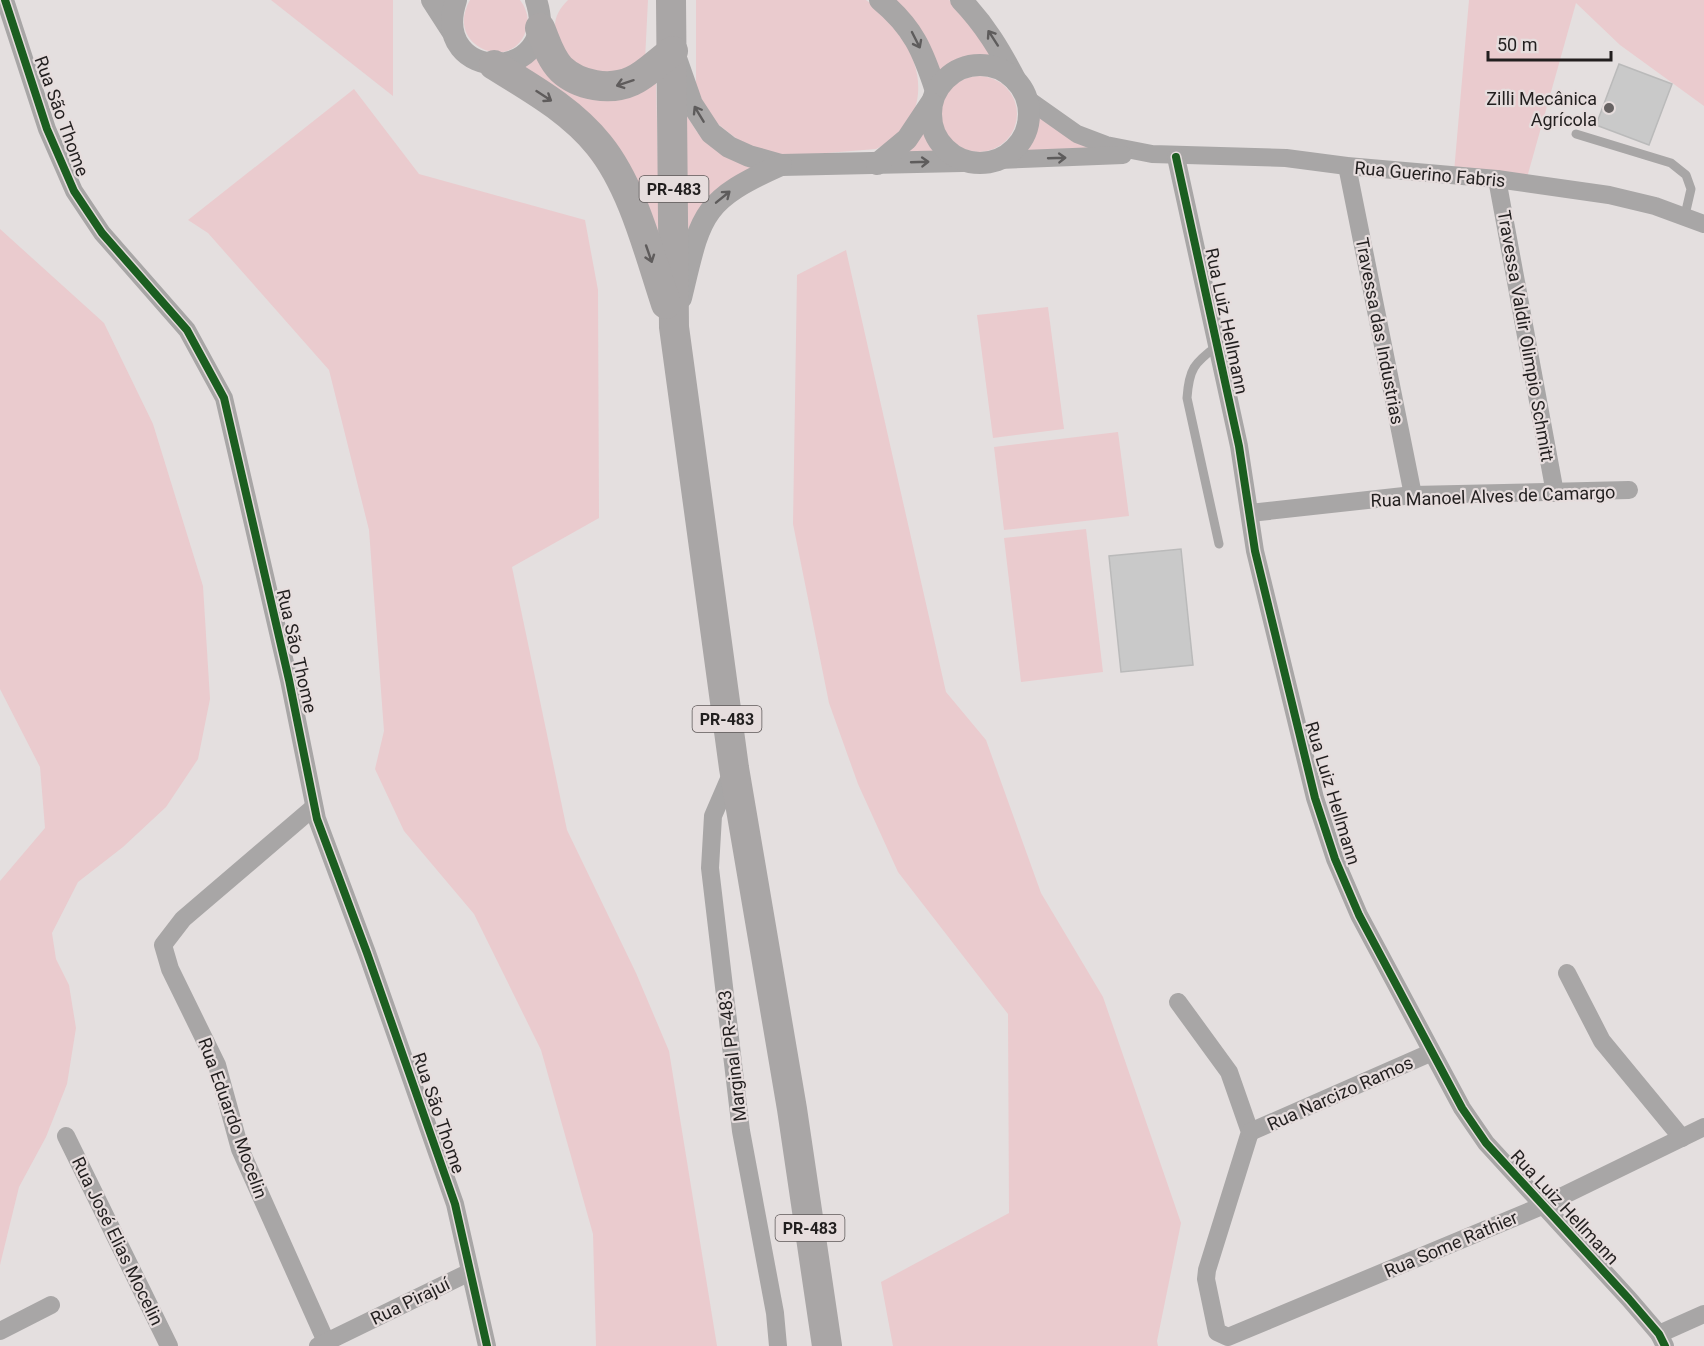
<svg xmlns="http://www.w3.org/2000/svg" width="1704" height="1346" font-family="Roboto,sans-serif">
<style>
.green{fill:#eacbce}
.building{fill:#c9c9c9;stroke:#bababa;stroke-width:1.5}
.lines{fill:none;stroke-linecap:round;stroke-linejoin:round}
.service{stroke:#a8a6a6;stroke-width:9}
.minor{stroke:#a8a6a6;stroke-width:18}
.tertiary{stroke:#a8a6a6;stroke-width:22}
.trunk{stroke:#a9a6a6;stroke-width:30}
.cycleway-casing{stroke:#e6dddd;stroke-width:11}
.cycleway{stroke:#1b5e20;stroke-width:8}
.oneway{stroke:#5e5c5c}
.oneway2{stroke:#5f5c5c}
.poi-dot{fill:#666262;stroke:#e6dddd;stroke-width:2}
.labels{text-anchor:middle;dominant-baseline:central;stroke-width:4.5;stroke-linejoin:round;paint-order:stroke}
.shield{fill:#e6dddd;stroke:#5d5858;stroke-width:1.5}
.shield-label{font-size:16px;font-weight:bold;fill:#221f1f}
.poi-label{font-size:18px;fill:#221f1f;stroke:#e6dddd;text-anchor:end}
.street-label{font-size:18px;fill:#221f1f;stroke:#e6dddd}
</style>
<rect width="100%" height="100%" fill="#e4dfdf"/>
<g class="green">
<path d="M 271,0 L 393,0 L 393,96 Z"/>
<path d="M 470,0 L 520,0 C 526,8 529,17 527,26 C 518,75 442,49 470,0 Z"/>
<path d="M 568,0 L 648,0 L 645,60 L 607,77 L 570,63 C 557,38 545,23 568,0 Z"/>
<path d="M 696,0 L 866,0 C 918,36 947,114 876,149 L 789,156 L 751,150 L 710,118 L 696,86 Z"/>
<path d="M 891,0 L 949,0 L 961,9 L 995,60 C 971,54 951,60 937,79 Z"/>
<path d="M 1469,0 L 1704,0 L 1704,106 L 1620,45 L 1576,3 L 1526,181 L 1454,172 Z"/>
<path d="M 538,54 L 545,63 L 656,82 L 660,251 L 522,67 Z"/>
<circle cx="979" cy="114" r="38"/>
<path d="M 354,89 L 419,174 L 585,220 L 598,290 L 599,518 L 512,567 L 567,830 L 636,973 L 669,1051 L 717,1346 L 596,1346 L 593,1234 L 541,1050 L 474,914 L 404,831 L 375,769 L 384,731 L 369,530 L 329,370 L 208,233 L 188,220 Z"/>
<path d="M 684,111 L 697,132 L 768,166 L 686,241 Z"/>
<path d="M 1034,115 L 1101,151 L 1020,153 L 1032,135 Z"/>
<path d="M 925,123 L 931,142 L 943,156 L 902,152 Z"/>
<path d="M 0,229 L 104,323 L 153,424 L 203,586 L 210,699 L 198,759 L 166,807 L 123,847 L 78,882 L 52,933 L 56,959 L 69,985 L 76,1028 L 67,1084 L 46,1137 L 19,1187 L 0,1265 L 0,881 L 45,828 L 40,767 L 0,689 Z"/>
<path d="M 846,250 L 946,692 L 986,740 L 1041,893 L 1103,997 L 1181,1223 L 1157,1341 L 1158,1346 L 893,1346 L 881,1282 L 1009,1213 L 1008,1014 L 898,872 L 858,784 L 829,703 L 793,524 L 797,275 Z"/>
<path d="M 1048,307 L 1064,429 L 993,438 L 977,315 Z"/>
<path d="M 1118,432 L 1129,516 L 1004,530 L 994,447 Z"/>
<path d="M 1086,529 L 1103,672 L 1021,682 L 1004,538 Z"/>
</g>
<g class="building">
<path d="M 1619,64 L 1672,84 L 1649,145 L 1596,125 Z"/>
<path d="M 1181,549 L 1193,665 L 1121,672 L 1109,556 Z"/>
</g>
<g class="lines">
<g class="service">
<path d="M 1576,134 L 1671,163 L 1686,175 L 1691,189 L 1685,215"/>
<path d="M 1217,346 C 1194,363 1189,369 1187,398 L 1219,544"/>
</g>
<g class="minor">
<path d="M 5,0 L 47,129 L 74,191 L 102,233 L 187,330 L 224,398 L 289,680 L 317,819 L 367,953 L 455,1204 L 487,1346"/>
<path d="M 1026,98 L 1077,134 L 1106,145 L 1152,154 L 1286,158 L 1347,166 L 1497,179 L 1609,195 L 1655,206 L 1704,224"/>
<path d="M 1176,157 L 1239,446 L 1255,551 L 1315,798 L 1335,859 L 1359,915 L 1462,1108 L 1486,1143 L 1629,1299 L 1659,1334 L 1665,1346"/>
<path d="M 999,160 L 1123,155"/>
<path d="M 1347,166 L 1413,495"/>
<path d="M 1497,179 L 1555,493"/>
<path d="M 1250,513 L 1413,495 L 1629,490"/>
<path d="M 732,772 L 713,816 L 710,868 L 741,1131 L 775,1313 L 778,1346"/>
<path d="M 314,807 L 183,919 L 163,945 L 170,969 L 217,1065 L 240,1149 L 328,1346"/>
<path d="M 1567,973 L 1602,1041 L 1682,1138"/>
<path d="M 1178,1002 L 1229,1072 L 1250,1132 L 1207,1270 L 1206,1279 L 1217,1332 L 1228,1337 L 1542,1206 L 1704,1127"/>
<path d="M 1250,1132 L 1430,1053"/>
<path d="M 66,1136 L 169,1346"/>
<path d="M 0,1331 L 51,1305"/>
<path d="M 1659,1334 L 1704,1314"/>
<path d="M 318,1346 L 470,1272"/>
</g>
<g class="tertiary">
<path d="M 432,0 L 452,31"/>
<path d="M 456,0 C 428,85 564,85 536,0"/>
<path d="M 880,0 C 913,27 923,51 936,91"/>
<path d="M 961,0 C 985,25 1000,50 1016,81"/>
<path d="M 677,61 L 692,104 L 711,133 L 729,147 L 749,156 L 781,165 L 962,161"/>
<circle cx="980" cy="114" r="49"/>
<path d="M 877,164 L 907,139 L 931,103"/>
<path d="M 681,298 C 701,215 700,201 781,165"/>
</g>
<g class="trunk">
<path d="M 671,0 L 674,327 L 734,768 L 792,1109 L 827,1346"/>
<path d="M 540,28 C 546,42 550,58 561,69 C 579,86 610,91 632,81 C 646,75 660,60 673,51"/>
<path d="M 494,65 C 531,88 571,110 599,145 C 633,187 649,253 666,304"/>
</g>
<defs>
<g id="cycleway">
<path d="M 5,0 L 47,129 L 74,191 L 102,233 L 187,330 L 224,398 L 289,680 L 317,819 L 367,953 L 455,1204 L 487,1346"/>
<path d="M 1176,157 L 1239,446 L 1255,551 L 1315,798 L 1335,859 L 1359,915 L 1462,1108 L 1486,1143 L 1629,1299 L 1659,1334 L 1665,1346"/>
</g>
</defs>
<use href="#cycleway" class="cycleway-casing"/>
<use href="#cycleway" class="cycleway"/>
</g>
<defs><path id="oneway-shaft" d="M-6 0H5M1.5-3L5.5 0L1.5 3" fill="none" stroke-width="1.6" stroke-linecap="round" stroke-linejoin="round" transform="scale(1.5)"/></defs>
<g class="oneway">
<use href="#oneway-shaft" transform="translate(993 38) rotate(-123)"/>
<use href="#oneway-shaft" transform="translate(916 40) rotate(63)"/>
<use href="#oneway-shaft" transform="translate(699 114) rotate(-121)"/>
<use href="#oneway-shaft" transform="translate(1057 158) rotate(-2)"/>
<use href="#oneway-shaft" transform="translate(920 162) rotate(-2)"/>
<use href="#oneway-shaft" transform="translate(723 197) rotate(-39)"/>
</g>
<g class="oneway2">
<use href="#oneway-shaft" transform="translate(625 83) rotate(162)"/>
<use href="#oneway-shaft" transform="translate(544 96) rotate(33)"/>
<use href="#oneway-shaft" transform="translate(649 254) rotate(71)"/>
</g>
<circle class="poi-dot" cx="1609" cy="108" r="6"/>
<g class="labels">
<g class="shield">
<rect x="639.5" y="176" width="69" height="26" rx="4.5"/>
<rect x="692.5" y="706" width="69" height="26" rx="4.5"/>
<rect x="775.5" y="1215" width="69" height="26" rx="4.5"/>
</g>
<g class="shield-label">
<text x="674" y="189">PR-483</text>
<text x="727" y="719">PR-483</text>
<text x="810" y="1228">PR-483</text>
</g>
<g class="poi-label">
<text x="1597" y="98">Zilli Mecânica<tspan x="1597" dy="21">Agrícola</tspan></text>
</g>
<g class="street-label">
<text transform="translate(62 116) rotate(70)">Rua São Thome</text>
<text transform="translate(1430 174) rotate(5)">Rua Guerino Fabris</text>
<text transform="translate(1227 321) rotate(78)">Rua Luiz Hellmann</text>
<text transform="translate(1380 331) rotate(79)">Travessa das Industrias</text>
<text transform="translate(1526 336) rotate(80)">Travessa Valdir Olimpio Schmitt</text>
<text transform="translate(1493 496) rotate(-2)">Rua Manoel Alves de Camargo</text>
<text transform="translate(297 651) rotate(77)">Rua São Thome</text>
<text transform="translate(1333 793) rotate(73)">Rua Luiz Hellmann</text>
<text transform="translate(732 1056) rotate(-97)">Marginal PR-483</text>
<text transform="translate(1340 1093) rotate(-24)">Rua Narcizo Ramos</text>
<text transform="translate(439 1113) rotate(71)">Rua São Thome</text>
<text transform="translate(233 1118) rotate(70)">Rua Eduardo Mocelin</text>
<text transform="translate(1565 1207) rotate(47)">Rua Luiz Hellmann</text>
<text transform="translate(118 1241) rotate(64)">Rua José Elias Mocelin</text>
<text transform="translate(1451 1244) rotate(-23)">Rua Some Rathier</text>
<text transform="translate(410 1301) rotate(-26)">Rua Pirajuí</text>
</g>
</g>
<path d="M1488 51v9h123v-9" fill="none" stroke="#221f1f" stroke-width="3"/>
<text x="1497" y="51" font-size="18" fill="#221f1f" stroke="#e6dddd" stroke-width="4.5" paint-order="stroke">50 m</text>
</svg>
